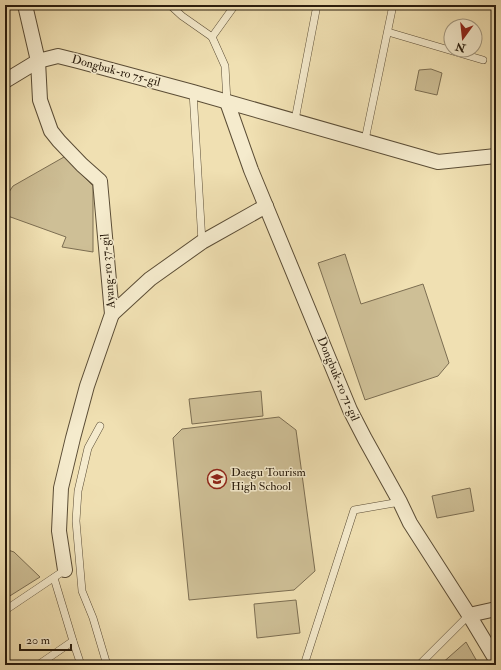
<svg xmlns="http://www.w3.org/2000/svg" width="501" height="670" font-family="'IM FELL Double Pica',serif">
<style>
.green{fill:#cebf96;stroke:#7c6e52}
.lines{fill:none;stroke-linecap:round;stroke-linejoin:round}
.lane-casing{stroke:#5b4d36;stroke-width:8}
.street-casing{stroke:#5b4d36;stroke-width:16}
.lane{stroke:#f5ebcd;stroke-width:7}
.street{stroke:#f5ebcd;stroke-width:14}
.labels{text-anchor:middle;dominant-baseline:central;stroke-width:3;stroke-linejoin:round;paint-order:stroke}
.street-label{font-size:12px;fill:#291c0d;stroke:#f5ebcd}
.poi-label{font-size:12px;fill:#291c0d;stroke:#f5ebcd;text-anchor:start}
</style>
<rect width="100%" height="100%" fill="#f0e0b2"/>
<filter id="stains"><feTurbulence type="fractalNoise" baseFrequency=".005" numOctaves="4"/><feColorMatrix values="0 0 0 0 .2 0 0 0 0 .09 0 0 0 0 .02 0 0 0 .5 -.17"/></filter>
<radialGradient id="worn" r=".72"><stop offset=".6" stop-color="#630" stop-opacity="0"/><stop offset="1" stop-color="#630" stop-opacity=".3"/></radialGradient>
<g class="green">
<path d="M 431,69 L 442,73 L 437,95 L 415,90 L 419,70 Z"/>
<path d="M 64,157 L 93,186 L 93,252 L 62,247 L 66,237 L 5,215 L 5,198 L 13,186 Z"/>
<path d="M 345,254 L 361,304 L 423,284 L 449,363 L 438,376 L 365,400 L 318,263 Z"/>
<path d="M 261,391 L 263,416 L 192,424 L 189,399 Z"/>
<path d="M 279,417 L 296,430 L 315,571 L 294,590 L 189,600 L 173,438 L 182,429 Z"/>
<path d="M 470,488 L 474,511 L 437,518 L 432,496 Z"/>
<path d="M 5,549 L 14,552 L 40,577 L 5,599 Z"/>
<path d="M 296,600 L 300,633 L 257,638 L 254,604 Z"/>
<path d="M 466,642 L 479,665 L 440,665 Z"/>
</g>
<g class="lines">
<defs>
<g id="lane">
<path d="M 170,5 L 182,16 L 212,37"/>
<path d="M 388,32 L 483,60"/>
<path d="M 193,92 L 202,242"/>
<path d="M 227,102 L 225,66 L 212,37 L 235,5"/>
<path d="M 295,120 L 317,5"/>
<path d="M 365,140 L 393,5"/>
<path d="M 100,426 L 88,448 L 78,491 L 76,521 L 82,591 L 93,618 L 107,665"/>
<path d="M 5,609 L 7,609 L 65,570"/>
<path d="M 73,641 L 81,665"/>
<path d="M 38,665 L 73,641 L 54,578"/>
<path d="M 304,665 L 354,510 L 400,502"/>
<path d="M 419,665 L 469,615"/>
</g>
<g id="street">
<path d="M 25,5 L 38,61 L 40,100 L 51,131 L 59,141 L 82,165 L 100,181 L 112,314 L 87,386 L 73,438 L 61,488 L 59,531 L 65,570"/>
<path d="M 5,81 L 38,61 L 58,56 L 78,61 L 193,92 L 438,162 L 496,156"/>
<path d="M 227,102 L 251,170 L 350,410 L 365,439 L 400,502 L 410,523 L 469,615 L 496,660"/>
<path d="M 112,314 L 150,279 L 202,242 L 266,206"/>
<path d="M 469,615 L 496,609"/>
</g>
</defs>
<use href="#lane" class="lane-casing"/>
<use href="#street" class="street-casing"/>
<use href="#lane" class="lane"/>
<use href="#street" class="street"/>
</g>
<defs>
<symbol id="school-ring" viewBox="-11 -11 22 22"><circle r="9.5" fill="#f5ebcd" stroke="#8f2418" stroke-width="1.5"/><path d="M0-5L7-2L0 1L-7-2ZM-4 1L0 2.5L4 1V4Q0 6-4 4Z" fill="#8f2418"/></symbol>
</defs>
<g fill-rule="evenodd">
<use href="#school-ring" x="206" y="468" width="22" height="22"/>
</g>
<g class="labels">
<g class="street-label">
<text transform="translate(116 71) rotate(15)">Dongbuk-ro 75-gil</text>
<text transform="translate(108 271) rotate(-95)">Ayang-ro 37-gil</text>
<text transform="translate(338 379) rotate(67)">Dongbuk-ro 71-gil</text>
</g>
<g class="poi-label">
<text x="231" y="472">Daegu Tourism<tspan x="231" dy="14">High School</tspan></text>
</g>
</g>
<rect width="501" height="670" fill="none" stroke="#f0e0b2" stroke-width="20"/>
<rect x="6" y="6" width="489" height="658" fill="none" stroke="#291c0d" stroke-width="2"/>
<rect x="10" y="10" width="481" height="650" fill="none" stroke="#291c0d"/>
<g transform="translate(463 38) rotate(195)"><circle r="19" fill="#f5ebcd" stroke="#a39880"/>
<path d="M0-3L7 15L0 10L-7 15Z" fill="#8f2418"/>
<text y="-6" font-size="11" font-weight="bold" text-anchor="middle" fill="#291c0d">N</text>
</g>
<path d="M20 644v6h51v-6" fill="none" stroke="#291c0d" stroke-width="2"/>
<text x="26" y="644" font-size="12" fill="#291c0d" stroke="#f5ebcd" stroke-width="3" paint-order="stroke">20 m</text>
<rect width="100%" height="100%" filter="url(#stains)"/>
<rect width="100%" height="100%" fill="url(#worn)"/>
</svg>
